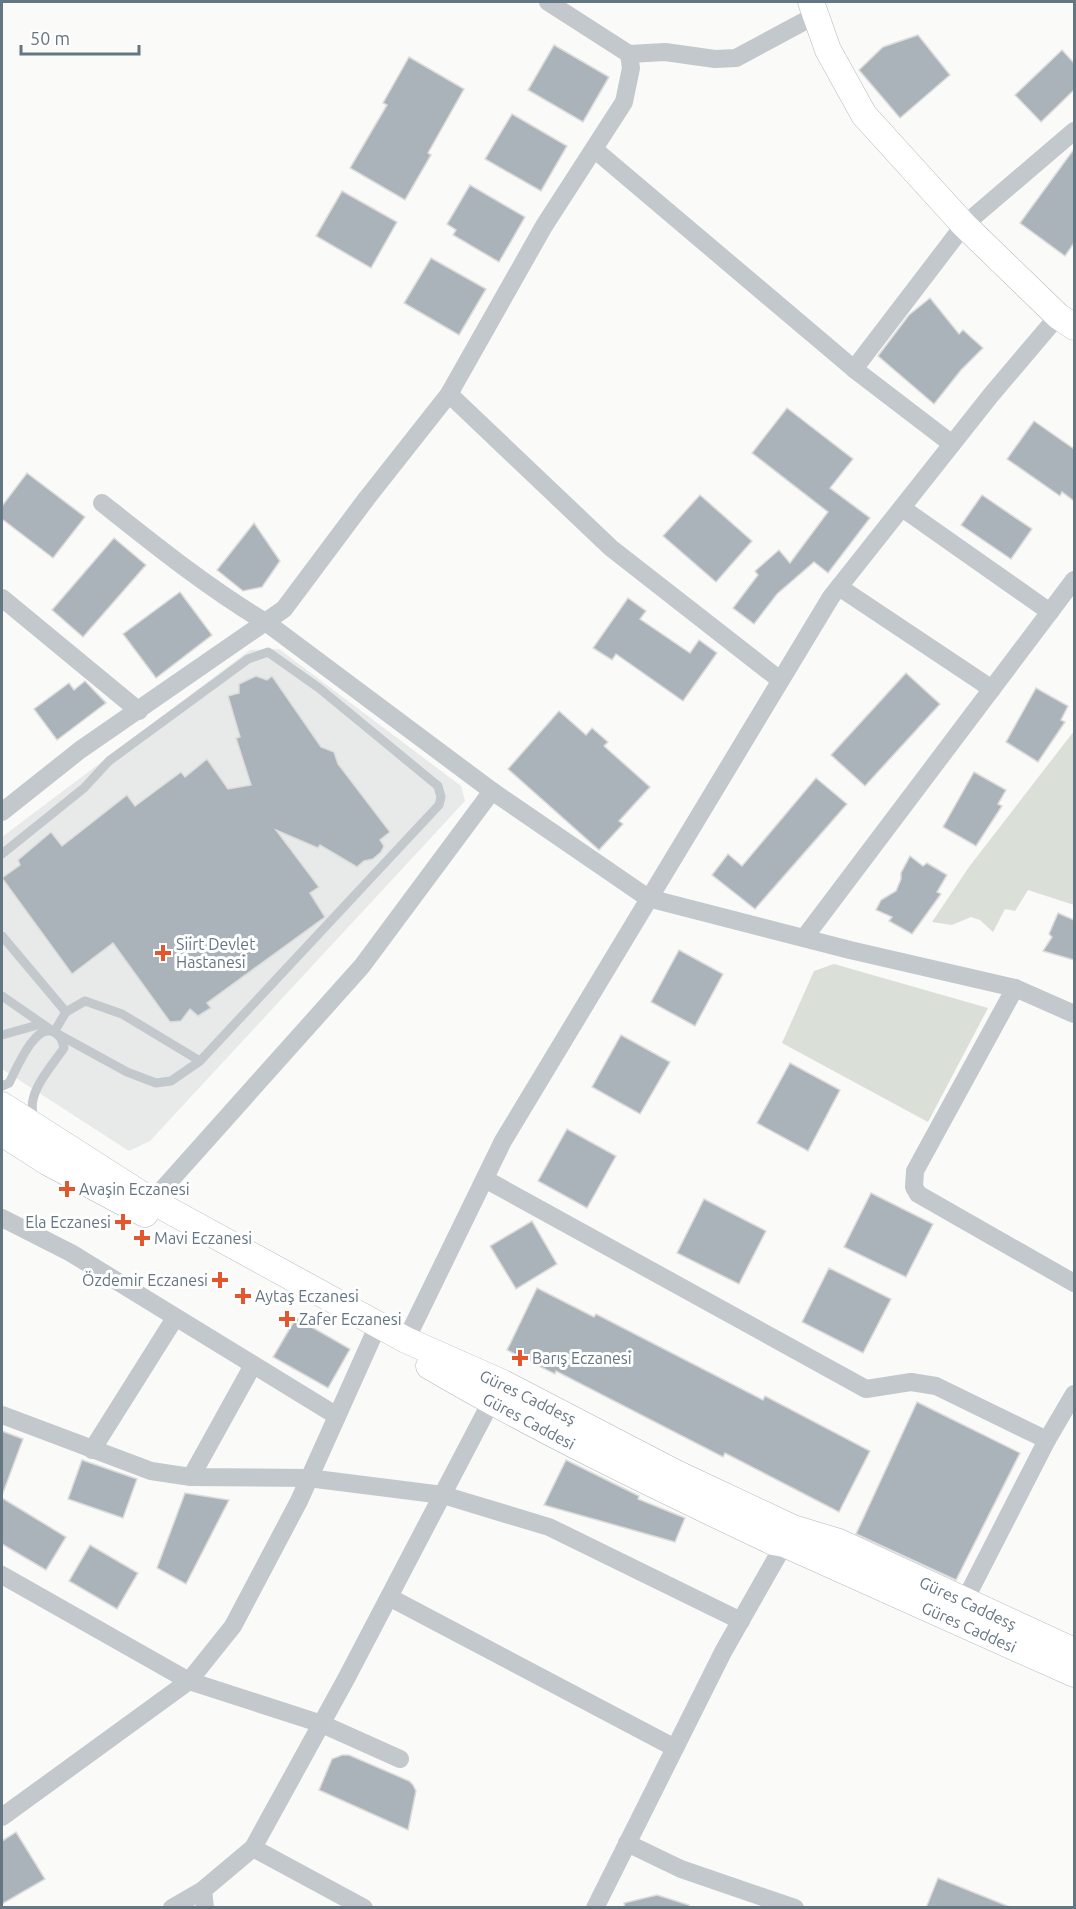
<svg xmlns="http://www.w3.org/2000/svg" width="1076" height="1909" font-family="Ubuntu,sans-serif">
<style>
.built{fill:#e8e9e9}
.green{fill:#dadfd7}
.building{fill:#aab3b9;stroke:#dcdcda;stroke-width:1.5}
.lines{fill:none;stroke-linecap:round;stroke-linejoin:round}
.secondary-casing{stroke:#b3babf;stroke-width:27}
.lane{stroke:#c3c8cc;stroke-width:9}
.street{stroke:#c3c8cc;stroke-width:18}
.secondary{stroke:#fff;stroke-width:26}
.poi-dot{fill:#e4572e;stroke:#fff;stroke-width:2}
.labels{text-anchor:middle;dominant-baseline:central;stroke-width:6;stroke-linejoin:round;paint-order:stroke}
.poi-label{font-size:16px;fill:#657683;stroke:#fff;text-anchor:start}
.street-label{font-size:16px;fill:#657683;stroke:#fff}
</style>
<rect width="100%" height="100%" fill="#fafaf8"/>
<path class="built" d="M 279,649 L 461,786 L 465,801 L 150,1141 L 129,1151 L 2,1069 L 2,837 L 250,650 Z"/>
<g class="green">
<path d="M 1074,731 L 1074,905 L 1028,890 L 1015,911 L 1005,909 L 993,932 L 980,920 L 971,917 L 952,925 L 932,922 L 969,867 Z"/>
<path d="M 834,964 L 988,1008 L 928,1122 L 782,1043 L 814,971 Z"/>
</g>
<g class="building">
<path d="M 918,35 L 950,75 L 900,118 L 859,70 L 883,47 Z"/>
<path d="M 554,45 L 609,77 L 583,122 L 528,90 Z"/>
<path d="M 1062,50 L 1074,63 L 1074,90 L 1041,122 L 1015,95 Z"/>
<path d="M 409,57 L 464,89 L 428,153 L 431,155 L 405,200 L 350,168 L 387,105 L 383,103 Z"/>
<path d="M 512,114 L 567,146 L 541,191 L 485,159 Z"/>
<path d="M 1074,149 L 1074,243 L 1065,256 L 1020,223 Z"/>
<path d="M 470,185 L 525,217 L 499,262 L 453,235 L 456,230 L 447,224 Z"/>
<path d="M 342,191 L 397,222 L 371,268 L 316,236 Z"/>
<path d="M 431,258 L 486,289 L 459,335 L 404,303 Z"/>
<path d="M 930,298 L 959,334 L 963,330 L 983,348 L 961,370 L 934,404 L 878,356 L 909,315 Z"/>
<path d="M 787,408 L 853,459 L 830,488 L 870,518 L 828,573 L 814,562 L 777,594 L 754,624 L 733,608 L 758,575 L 755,571 L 779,550 L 790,563 L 828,512 L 752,453 Z"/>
<path d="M 1034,421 L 1074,449 L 1074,501 L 1062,492 L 1060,496 L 1007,459 Z"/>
<path d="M 27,473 L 85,517 L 53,558 L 2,519 L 2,506 Z"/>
<path d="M 700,495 L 752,541 L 716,582 L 663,536 Z"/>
<path d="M 982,495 L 1032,529 L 1011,559 L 961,525 Z"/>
<path d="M 254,523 L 280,561 L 262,587 L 243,591 L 217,570 Z"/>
<path d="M 114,538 L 146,565 L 83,637 L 52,610 Z"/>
<path d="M 180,592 L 212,635 L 156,678 L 123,634 Z"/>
<path d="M 628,598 L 646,611 L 640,619 L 690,653 L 699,640 L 717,653 L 683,701 L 616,654 L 612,660 L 593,648 Z"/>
<path d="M 906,673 L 940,704 L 865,786 L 831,755 Z"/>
<path d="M 256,676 L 267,680 L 272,676 L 321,747 L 334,752 L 338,764 L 390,832 L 380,840 L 384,846 L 381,852 L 373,859 L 364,861 L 357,867 L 320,845 L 318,848 L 276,830 L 319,887 L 310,893 L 325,917 L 207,1003 L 211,1008 L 198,1016 L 190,1009 L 181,1021 L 170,1022 L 113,943 L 72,974 L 2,878 L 20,865 L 18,860 L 51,832 L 62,846 L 127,795 L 135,806 L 181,772 L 185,777 L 207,759 L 228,789 L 251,785 L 236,738 L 240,737 L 228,696 L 239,693 L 239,684 Z"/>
<path d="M 85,681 L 106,703 L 57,740 L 34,709 L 69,683 L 74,690 Z"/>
<path d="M 1036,688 L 1068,706 L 1061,720 L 1065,722 L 1038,762 L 1006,742 Z"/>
<path d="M 559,711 L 586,735 L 592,728 L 608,742 L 604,746 L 650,787 L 619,821 L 623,824 L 599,850 L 508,769 Z"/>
<path d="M 974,772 L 1006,790 L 998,804 L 1002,806 L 976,846 L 943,827 Z"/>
<path d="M 816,778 L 847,804 L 755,909 L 712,875 L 728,854 L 742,866 Z"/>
<path d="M 910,856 L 923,866 L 927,863 L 947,875 L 937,892 L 941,894 L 912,934 L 889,921 L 892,917 L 876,910 L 881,900 L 896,891 L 901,879 L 901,873 Z"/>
<path d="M 1058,913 L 1074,920 L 1074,960 L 1043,951 L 1052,937 L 1049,934 Z"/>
<path d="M 679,950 L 723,974 L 695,1026 L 651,1002 Z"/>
<path d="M 621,1035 L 670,1062 L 640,1114 L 592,1087 Z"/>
<path d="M 790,1063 L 840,1090 L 808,1151 L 757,1123 Z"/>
<path d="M 567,1129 L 616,1156 L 587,1208 L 538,1181 Z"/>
<path d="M 871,1193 L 933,1224 L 906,1277 L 844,1247 Z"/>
<path d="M 704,1199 L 766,1231 L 739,1284 L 677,1253 Z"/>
<path d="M 532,1221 L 557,1264 L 516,1289 L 490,1246 Z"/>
<path d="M 829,1268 L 891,1299 L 863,1353 L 802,1322 Z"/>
<path d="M 537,1288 L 594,1317 L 596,1314 L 763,1400 L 765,1396 L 870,1451 L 839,1512 L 725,1453 L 723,1457 L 556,1371 L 555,1374 L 507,1350 Z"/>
<path d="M 296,1318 L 350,1349 L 328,1388 L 273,1357 Z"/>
<path d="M 917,1402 L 1020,1453 L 956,1580 L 856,1534 Z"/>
<path d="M 2,1431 L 23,1439 L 3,1493 L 2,1492 Z"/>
<path d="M 82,1460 L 137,1479 L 123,1518 L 68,1499 Z"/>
<path d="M 566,1460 L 639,1496 L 638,1499 L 685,1518 L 675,1542 L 544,1505 Z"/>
<path d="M 185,1493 L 229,1500 L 186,1584 L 157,1568 Z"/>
<path d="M 2,1498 L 66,1537 L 46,1570 L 2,1544 Z"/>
<path d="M 90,1545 L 138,1573 L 117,1609 L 69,1581 Z"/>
<path d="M 342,1755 L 349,1755 L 409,1781 L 413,1785 L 416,1791 L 408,1830 L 319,1790 L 332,1759 Z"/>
<path d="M 16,1832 L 45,1879 L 2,1904 L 2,1841 Z"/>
<path d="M 938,1878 L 1010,1907 L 1010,1908 L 926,1908 Z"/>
<path d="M 657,1895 L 689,1905 L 689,1908 L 625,1908 L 624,1903 Z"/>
</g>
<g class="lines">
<defs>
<g id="secondary">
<path d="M 811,2 L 828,50 L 864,115 L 964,225 L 1058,316 L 1074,327"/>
<path d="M 2,1105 L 152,1201 L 406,1340 L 503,1383 L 676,1473 L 793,1528 L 839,1542 L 1074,1651"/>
<path d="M 2,1133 L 47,1162 L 145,1214"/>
<path d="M 429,1366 C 540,1431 657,1487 773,1542 L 784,1544 L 1074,1674"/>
</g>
</defs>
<use href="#secondary" class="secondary-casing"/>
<g class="lane">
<path d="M 2,854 L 84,788 L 109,761 L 248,659 L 268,652 L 319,688 L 438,786 L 441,797 L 439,805 L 200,1061 L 171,1081 L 156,1083 L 127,1072 L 54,1032 L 2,996"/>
<path d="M 2,936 L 66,1012"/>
<path d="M 54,1032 L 66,1012 L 85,1001 L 122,1014 L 200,1061"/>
<path d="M 2,1035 L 41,1024"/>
<path d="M 2,1086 L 9,1083 C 16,1070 35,1022 54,1032 C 60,1035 63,1042 64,1048 C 51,1067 25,1094 34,1117"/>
</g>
<g class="street">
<path d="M 629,54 L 665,52 L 715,59 L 736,58 L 816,15"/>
<path d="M 594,149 L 854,369 L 952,444"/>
<path d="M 854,369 L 964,225 L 1074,131"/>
<path d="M 449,394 L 611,548 L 780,680"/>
<path d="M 102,503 C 155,545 208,588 267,623 L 492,791 L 648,898 L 850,950 L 1015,988 L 1074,1014"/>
<path d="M 902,508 L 1050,612"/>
<path d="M 839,587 L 992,689"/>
<path d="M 2,598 L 139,711"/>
<path d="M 2,812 L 80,750 L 284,609 L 367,498 L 449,394 L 544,226 L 624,102 L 631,68 L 629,54 L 548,2"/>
<path d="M 804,938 L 1074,580"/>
<path d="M 1015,988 L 915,1171 L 914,1187 L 918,1194 L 1074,1283"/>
<path d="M 485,1179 L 866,1389 L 911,1382 L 936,1386 L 1047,1440"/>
<path d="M 152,1201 L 362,966 L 492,791"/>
<path d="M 2,1218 L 71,1253 L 337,1416"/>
<path d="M 406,1340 L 503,1141 L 831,597 L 991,395 L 1058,316"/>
<path d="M 2,1415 L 151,1471 L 191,1477 L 308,1478 L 443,1495 L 549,1527 L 741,1621"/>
<path d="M 92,1450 L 175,1318"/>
<path d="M 191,1477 L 253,1365"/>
<path d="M 2,1575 L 189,1681 L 322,1724 L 400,1759"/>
<path d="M 389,1597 L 675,1748"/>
<path d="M 964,1602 L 1047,1440 L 1074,1394"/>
<path d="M 2,1817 L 189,1681 L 233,1626 L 299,1501 L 378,1325"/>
<path d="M 627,1843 L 681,1869 L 795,1908"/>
<path d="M 253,1848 L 364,1908"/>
<path d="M 203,1890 L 205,1908"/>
<path d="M 172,1908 L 203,1890 L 253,1848 L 346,1679 L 491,1402"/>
<path d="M 595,1908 L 723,1652 L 790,1534"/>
</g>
<use href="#secondary" class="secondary"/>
</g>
<g class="poi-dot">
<path d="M160 944h6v6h6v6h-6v6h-6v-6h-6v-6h6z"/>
<path d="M64 1180h6v6h6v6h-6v6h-6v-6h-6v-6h6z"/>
<path d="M120 1213h6v6h6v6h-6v6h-6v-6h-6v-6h6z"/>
<path d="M139 1229h6v6h6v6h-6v6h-6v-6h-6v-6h6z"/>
<path d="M217 1271h6v6h6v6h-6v6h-6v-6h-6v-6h6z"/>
<path d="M240 1287h6v6h6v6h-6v6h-6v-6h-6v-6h6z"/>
<path d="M284 1310h6v6h6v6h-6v6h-6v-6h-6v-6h6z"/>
<path d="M517 1349h6v6h6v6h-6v6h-6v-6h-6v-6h6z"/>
</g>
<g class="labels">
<g class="poi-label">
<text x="176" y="944">Siirt Devlet<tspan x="176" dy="18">Hastanesi</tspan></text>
<text x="79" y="1189">Avaşin Eczanesi</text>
<text x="111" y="1222" text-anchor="end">Ela Eczanesi</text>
<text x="154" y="1238">Mavi Eczanesi</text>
<text x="208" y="1280" text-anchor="end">Özdemir Eczanesi</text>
<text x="255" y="1296">Aytaş Eczanesi</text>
<text x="299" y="1319">Zafer Eczanesi</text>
<text x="532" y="1358">Barış Eczanesi</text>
</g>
<g class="street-label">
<text transform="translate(528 1397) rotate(26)">Güres Caddesş</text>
<text transform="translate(529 1421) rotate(28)">Güres Caddesi</text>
<text transform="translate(968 1603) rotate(25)">Güres Caddesş</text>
<text transform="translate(969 1627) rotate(24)">Güres Caddesi</text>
</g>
</g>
<rect width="1076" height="1909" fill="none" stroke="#657683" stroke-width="6"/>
<path d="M21 45v9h118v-9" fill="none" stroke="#657683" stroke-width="3"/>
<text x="30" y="45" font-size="18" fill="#657683" stroke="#ffffff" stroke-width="4.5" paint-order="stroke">50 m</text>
</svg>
